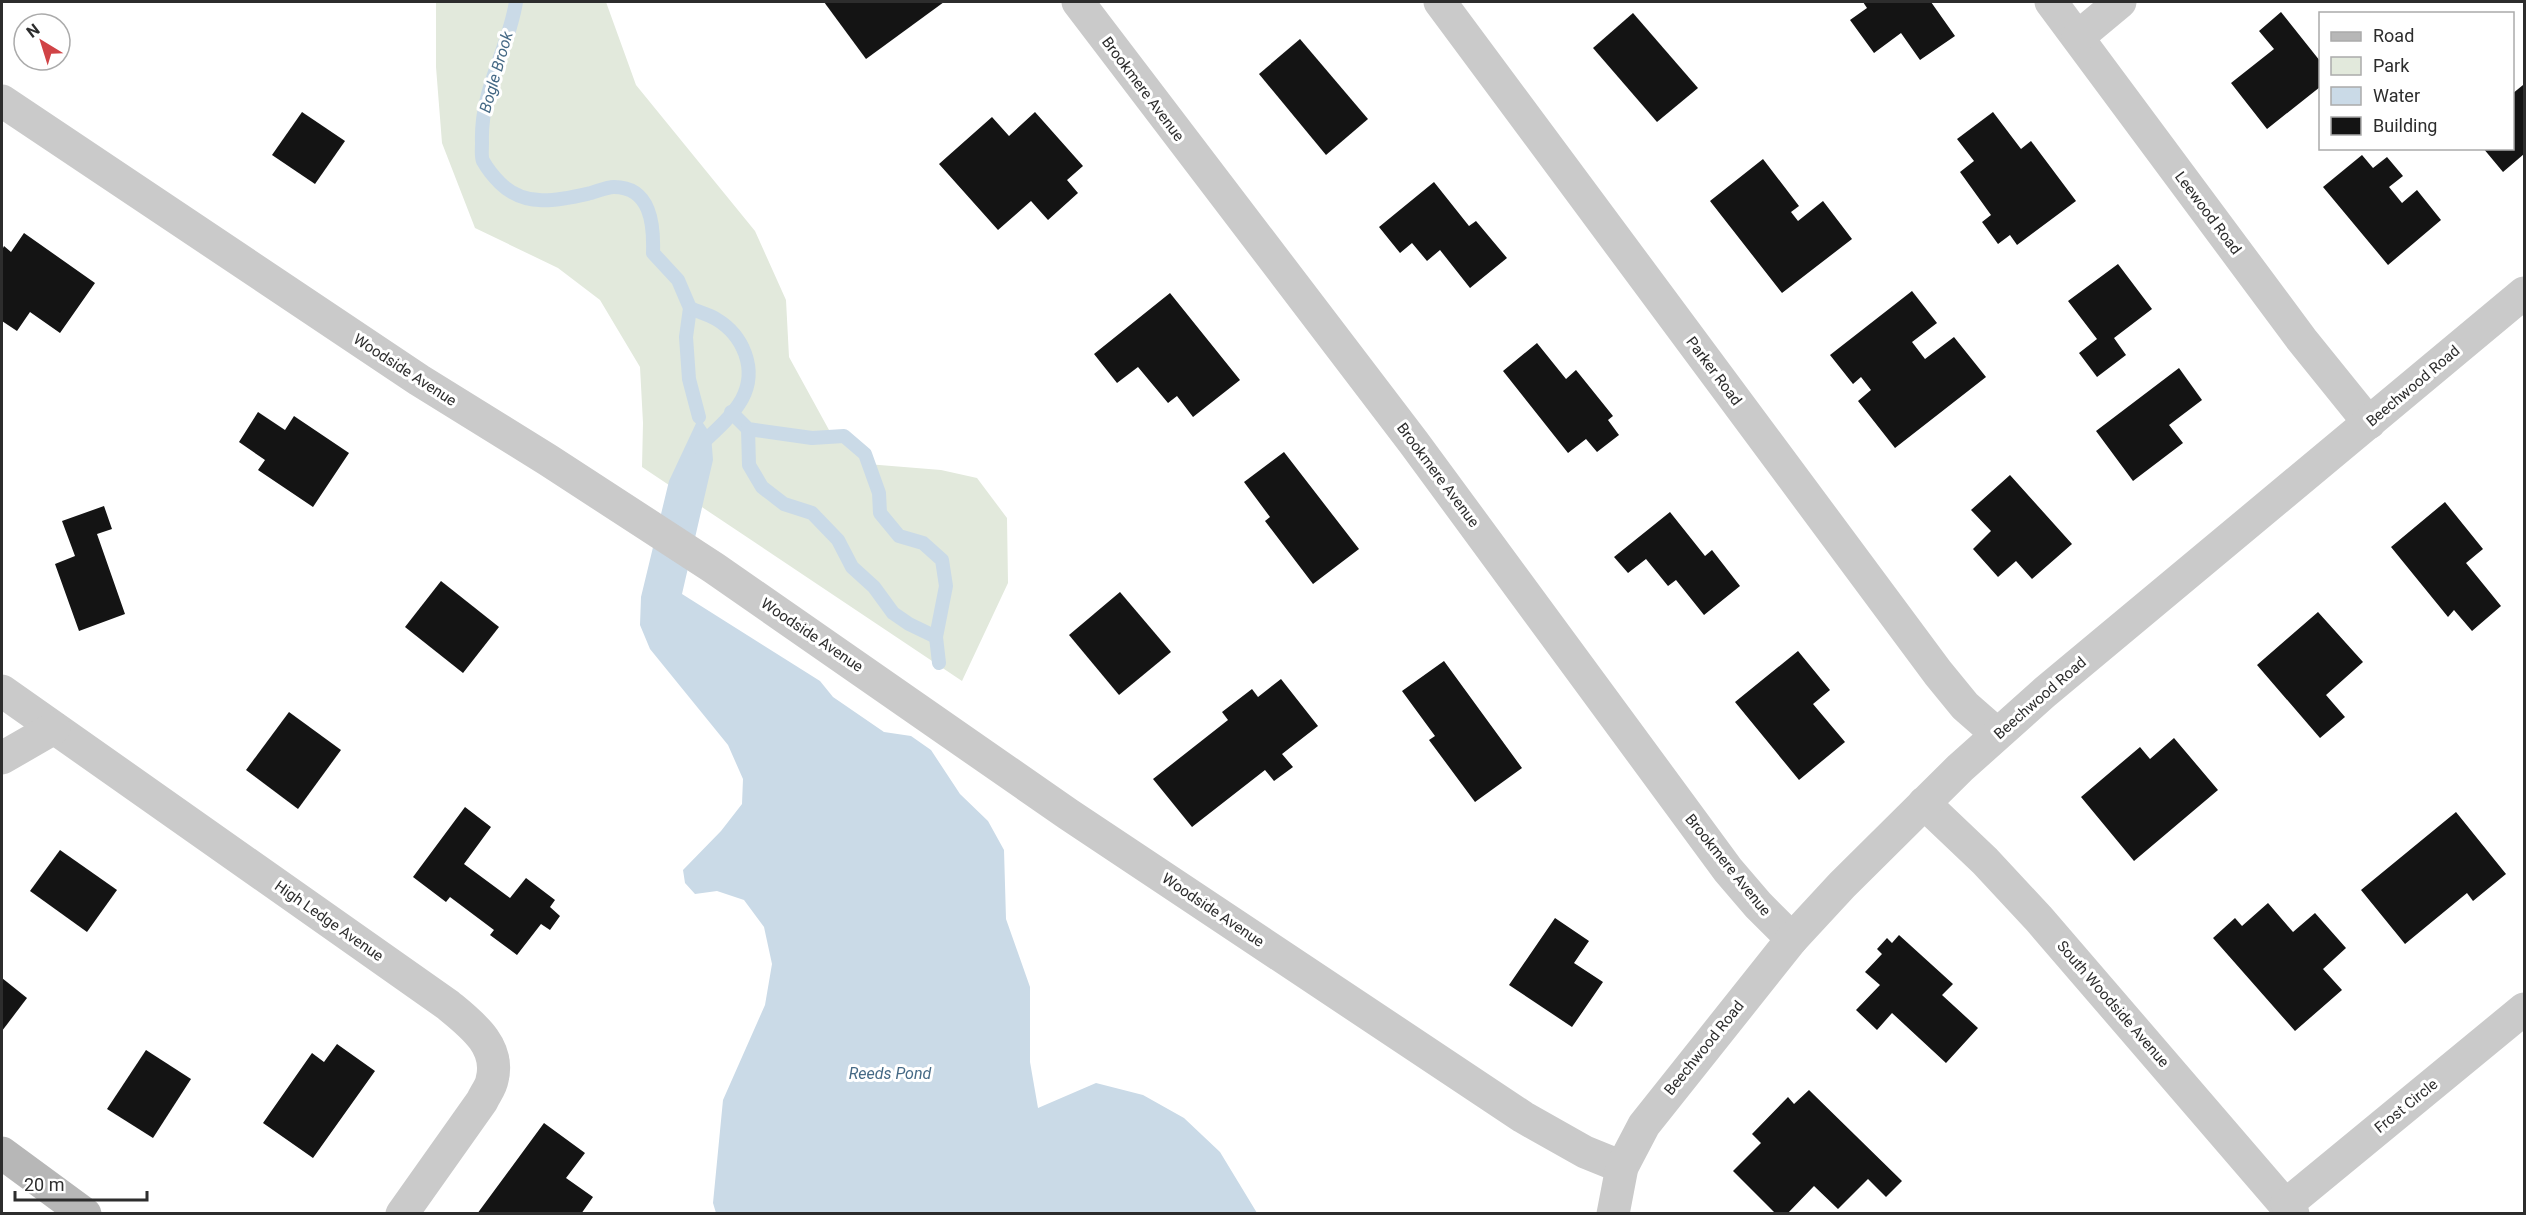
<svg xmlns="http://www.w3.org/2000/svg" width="2526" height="1215" font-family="Roboto,sans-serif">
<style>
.green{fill:#e2e9dc}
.water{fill:#cadae7}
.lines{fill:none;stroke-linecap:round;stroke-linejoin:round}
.stream{stroke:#cadae7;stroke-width:14}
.building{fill:#141414}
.street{stroke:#cacaca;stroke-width:33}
.secondary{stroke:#b7b7b7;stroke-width:33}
.labels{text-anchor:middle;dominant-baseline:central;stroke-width:6;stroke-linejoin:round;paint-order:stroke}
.street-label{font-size:15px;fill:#2d2d2d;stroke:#fff}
.water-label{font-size:16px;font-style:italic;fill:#456985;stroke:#fff}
</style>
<rect width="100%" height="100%" fill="#fff"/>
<path class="green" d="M 436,2 L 606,2 L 636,85 L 755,231 L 786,300 L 789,357 L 829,430 L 867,464 L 941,470 L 977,478 L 1007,518 L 1008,583 L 962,681 L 642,467 L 643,423 L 640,367 L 600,300 L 558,268 L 475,228 L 442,143 L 436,67 Z"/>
<path class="water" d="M 699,417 L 711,435 L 713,460 L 682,594 L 820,681 L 833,697 L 884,732 L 911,736 L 931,750 L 960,794 L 988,821 L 1004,850 L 1006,919 L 1030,987 L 1030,1062 L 1038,1108 L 1096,1083 L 1143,1095 L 1184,1118 L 1220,1152 L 1257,1213 L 716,1213 L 713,1203 L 723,1100 L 765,1005 L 772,964 L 764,927 L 744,900 L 717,891 L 695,894 L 685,883 L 683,870 L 721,831 L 742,804 L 743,779 L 728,745 L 650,649 L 640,625 L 641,597 L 669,481 Z"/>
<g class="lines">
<g class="stream">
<path d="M 516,2 C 508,51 480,90 482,143 C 482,149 481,157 483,161 C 487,168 495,178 500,183 C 526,209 560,200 591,193 C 598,191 607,187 614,187 C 651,187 654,225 653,253 L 678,280 L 690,308 L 686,337 L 689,379 L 699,417"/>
<path d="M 690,308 C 698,312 708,314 716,319 C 743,335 758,369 742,399 C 732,417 713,433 698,447"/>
<path d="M 731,412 L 748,429 L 812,438 L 844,436 L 865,454 L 879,493 L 880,513 L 899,536 L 923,543 L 942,560 L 946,586 L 936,637 L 939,663"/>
<path d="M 748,429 L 749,465 L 762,487 L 784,504 L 812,513 L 838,540 L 852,567 L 874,587 L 893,613 L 909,624 L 936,637"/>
</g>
</g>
<g class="building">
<path d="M 824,2 L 944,2 L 866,59 Z"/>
<path d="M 1863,2 L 1931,2 L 1955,36 L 1920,60 L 1901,33 L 1874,53 L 1850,20 L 1867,8 Z"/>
<path d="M 2281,12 L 2320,61 L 2320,87 L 2267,129 L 2231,83 L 2274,49 L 2259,31 Z"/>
<path d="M 1633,13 L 1698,88 L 1657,122 L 1593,48 Z"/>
<path d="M 1300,39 L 1368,119 L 1326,155 L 1259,74 Z"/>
<path d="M 2523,85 L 2524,154 L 2503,172 L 2483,148 L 2512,148 L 2512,94 Z"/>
<path d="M 302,112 L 345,141 L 315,184 L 272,155 Z"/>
<path d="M 1035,112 L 1083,166 L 1067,180 L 1078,193 L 1048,220 L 1031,201 L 998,230 L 939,164 L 992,117 L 1009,136 Z"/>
<path d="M 1993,112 L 2021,149 L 2031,141 L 2076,201 L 2017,245 L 2010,235 L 1998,244 L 1982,222 L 1991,215 L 1960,172 L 1974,161 L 1957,139 Z"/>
<path d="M 2362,155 L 2373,168 L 2387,157 L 2403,176 L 2389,187 L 2402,203 L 2417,190 L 2441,220 L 2388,265 L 2323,187 Z"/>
<path d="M 1763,159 L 1799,206 L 1791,212 L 1798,221 L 1823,201 L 1852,239 L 1782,293 L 1710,201 Z"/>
<path d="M 1434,182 L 1469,226 L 1476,221 L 1507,258 L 1470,288 L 1440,250 L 1427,261 L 1412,243 L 1400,253 L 1379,227 Z"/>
<path d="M 24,233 L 95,283 L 60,333 L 30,312 L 17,331 L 2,321 L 2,250 L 4,246 L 11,252 Z"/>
<path d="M 2118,264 L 2152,309 L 2114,338 L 2126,355 L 2097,377 L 2079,353 L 2097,339 L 2068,301 Z"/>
<path d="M 1912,291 L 1937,323 L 1912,342 L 1925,359 L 1954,337 L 1986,377 L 1895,448 L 1858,401 L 1871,390 L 1861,377 L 1853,384 L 1830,355 Z"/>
<path d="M 1170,293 L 1240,380 L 1193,417 L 1177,396 L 1168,403 L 1138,367 L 1117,383 L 1094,354 Z"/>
<path d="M 1537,343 L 1566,379 L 1576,370 L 1613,416 L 1608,420 L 1619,435 L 1597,452 L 1586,439 L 1568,453 L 1503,371 Z"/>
<path d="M 2179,368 L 2202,400 L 2169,425 L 2183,443 L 2133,481 L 2096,431 Z"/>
<path d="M 258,412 L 285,430 L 294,416 L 349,453 L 313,507 L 258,470 L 265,460 L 239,442 Z"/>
<path d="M 1284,452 L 1359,549 L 1313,584 L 1265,521 L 1270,517 L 1244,482 Z"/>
<path d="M 2010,475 L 2072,544 L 2032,579 L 2016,561 L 1998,577 L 1973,549 L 1991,531 L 1971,510 Z"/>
<path d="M 2445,502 L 2483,549 L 2466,563 L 2501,606 L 2472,631 L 2454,610 L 2448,617 L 2391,547 Z"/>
<path d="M 104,506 L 112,529 L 97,534 L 125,614 L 79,631 L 55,564 L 75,556 L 62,521 Z"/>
<path d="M 1670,512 L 1705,556 L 1712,550 L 1740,586 L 1704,615 L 1676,580 L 1668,586 L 1646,559 L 1628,573 L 1614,557 Z"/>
<path d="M 441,581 L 499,627 L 463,673 L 405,627 Z"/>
<path d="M 1120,592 L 1171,652 L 1119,695 L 1069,635 Z"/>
<path d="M 2318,612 L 2363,662 L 2326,695 L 2345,717 L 2320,738 L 2257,665 Z"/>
<path d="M 1798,651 L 1830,690 L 1813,704 L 1845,742 L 1799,780 L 1735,702 Z"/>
<path d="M 1444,661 L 1522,768 L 1475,802 L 1429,740 L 1435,736 L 1402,691 Z"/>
<path d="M 1281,679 L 1318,726 L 1282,754 L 1293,767 L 1274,781 L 1265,770 L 1192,827 L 1153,779 L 1228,720 L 1222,712 L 1252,689 L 1258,697 Z"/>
<path d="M 289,712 L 341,750 L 298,809 L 246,770 Z"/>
<path d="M 2174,738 L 2218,790 L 2134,861 L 2081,797 L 2140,747 L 2150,759 Z"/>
<path d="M 465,807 L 491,827 L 464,864 L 510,898 L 526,878 L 555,900 L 550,907 L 560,916 L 550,930 L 541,924 L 517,955 L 490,935 L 494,930 L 450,897 L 446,902 L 413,877 Z"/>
<path d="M 2456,812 L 2506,874 L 2473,901 L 2467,893 L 2405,944 L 2361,890 Z"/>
<path d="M 60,850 L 117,890 L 87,932 L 30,891 Z"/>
<path d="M 2268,903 L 2293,932 L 2315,913 L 2346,948 L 2323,969 L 2342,990 L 2295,1031 L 2213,938 L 2235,918 L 2242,926 Z"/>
<path d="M 1555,918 L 1589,941 L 1574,963 L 1603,982 L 1572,1027 L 1509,985 Z"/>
<path d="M 1899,935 L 1953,984 L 1942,995 L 1978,1028 L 1946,1063 L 1892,1013 L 1877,1030 L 1856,1010 L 1880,985 L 1865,972 L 1882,954 L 1877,949 L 1887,938 L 1892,943 Z"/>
<path d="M 2,978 L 27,998 L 2,1031 Z"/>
<path d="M 337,1044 L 375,1071 L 313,1158 L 263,1123 L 312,1053 L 324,1062 Z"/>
<path d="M 146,1050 L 191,1079 L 153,1138 L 107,1109 Z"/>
<path d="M 1809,1090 L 1902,1181 L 1886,1197 L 1868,1179 L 1838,1209 L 1814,1186 L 1787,1214 L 1776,1214 L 1733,1171 L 1761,1143 L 1752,1134 L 1788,1097 L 1794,1104 Z"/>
<path d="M 544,1123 L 585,1153 L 566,1178 L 593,1197 L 581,1214 L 477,1214 Z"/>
</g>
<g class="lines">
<g class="street">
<path d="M 1078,2 L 1414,443 L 1728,870 L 1758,905 L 1792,939"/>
<path d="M 1440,2 L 1938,673 L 1965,706 L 1997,734"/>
<path d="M 2051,2 L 2302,340 L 2369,423"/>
<path d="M 2078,37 L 2120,2"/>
<path d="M 2,101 L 419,380 L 548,460 L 714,568 L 1068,814 L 1523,1117 L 1585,1152 L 1622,1167"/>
<path d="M 2,691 L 448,1005 C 471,1024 501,1046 492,1080 C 491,1087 485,1094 482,1101 L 402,1214"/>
<path d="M 2,758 L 54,728"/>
<path d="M 1924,803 L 1985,861 L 2039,919 L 2293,1214"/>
<path d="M 2287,1204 L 2524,1009"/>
<path d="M 1613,1214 L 1622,1167 L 1644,1125 L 1792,939 L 1842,885 L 1960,768 L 2045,692 L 2524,293"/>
</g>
<path class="secondary" d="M 2,1153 L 85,1214"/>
</g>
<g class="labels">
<g class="street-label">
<text transform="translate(1143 89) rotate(53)">Brookmere Avenue</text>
<text transform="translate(2208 213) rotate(53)">Leewood Road</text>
<text transform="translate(405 370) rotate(33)">Woodside Avenue</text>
<text transform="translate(1714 371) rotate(53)">Parker Road</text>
<text transform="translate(2413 386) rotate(-40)">Beechwood Road</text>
<text transform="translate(1438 475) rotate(53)">Brookmere Avenue</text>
<text transform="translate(812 635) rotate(34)">Woodside Avenue</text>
<text transform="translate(2040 698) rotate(-41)">Beechwood Road</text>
<text transform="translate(1728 865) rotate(51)">Brookmere Avenue</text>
<text transform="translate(1213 910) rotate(34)">Woodside Avenue</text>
<text transform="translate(329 921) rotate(35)">High Ledge Avenue</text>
<text transform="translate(2113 1004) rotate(49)">South Woodside Avenue</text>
<text transform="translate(1704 1048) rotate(-51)">Beechwood Road</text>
<text transform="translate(2406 1106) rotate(-39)">Frost Circle</text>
</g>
<g class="water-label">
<text transform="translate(496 72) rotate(-74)">Bogle Brook</text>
<text x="890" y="1073">Reeds Pond</text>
</g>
</g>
<rect width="2526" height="1215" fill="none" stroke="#2d2d2d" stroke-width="6"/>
<rect x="2319" y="12" width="195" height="138" fill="#ffffff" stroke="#ababab" stroke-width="1.5"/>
<rect x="2331" y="32" width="30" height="9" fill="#b7b7b7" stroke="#ababab" stroke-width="1.5"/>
<text x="2373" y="42" font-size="18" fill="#2d2d2d">Road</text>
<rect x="2331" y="57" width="30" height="18" fill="#e2e9dc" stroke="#ababab" stroke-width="1.5"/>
<text x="2373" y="72" font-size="18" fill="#2d2d2d">Park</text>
<rect x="2331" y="87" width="30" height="18" fill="#cadae7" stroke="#ababab" stroke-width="1.5"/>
<text x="2373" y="102" font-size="18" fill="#2d2d2d">Water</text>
<rect x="2331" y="117" width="30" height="18" fill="#141414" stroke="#ababab" stroke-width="1.5"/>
<text x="2373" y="132" font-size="18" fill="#2d2d2d">Building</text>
<g transform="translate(42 42) rotate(322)"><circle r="28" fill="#ffffff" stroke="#ababab" stroke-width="1.5"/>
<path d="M0-4.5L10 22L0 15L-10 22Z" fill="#d04346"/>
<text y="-9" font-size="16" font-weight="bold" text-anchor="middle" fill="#2d2d2d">N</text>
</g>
<path d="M15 1191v9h132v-9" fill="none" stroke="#2d2d2d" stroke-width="3"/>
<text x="24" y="1191" font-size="18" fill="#2d2d2d" stroke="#ffffff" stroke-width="4.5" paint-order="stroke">20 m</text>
</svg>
